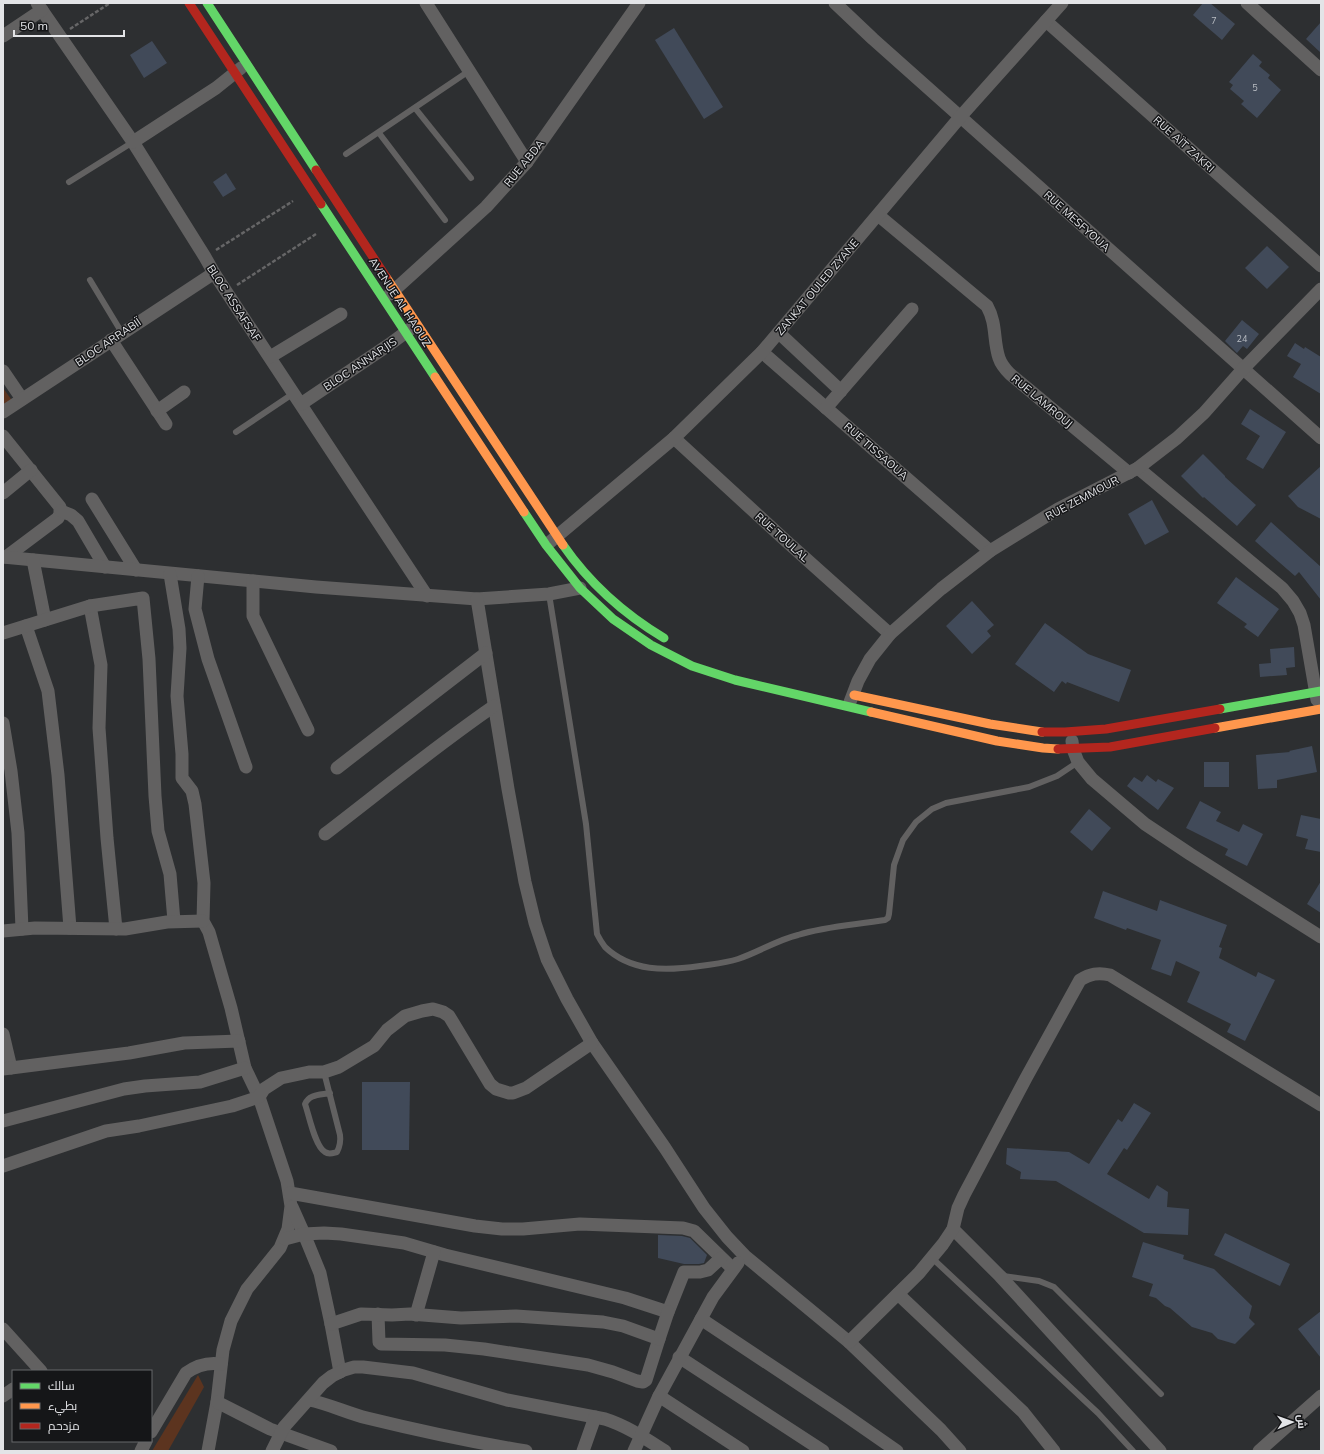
<svg xmlns="http://www.w3.org/2000/svg" width="1324" height="1454" font-family="Mulish,Cairo,sans-serif">
<style>
.green{fill:#5c341f}
.building{fill:#414a59}
.lines{fill:none;stroke-linecap:round;stroke-linejoin:round}
.path{stroke:#666667;stroke-width:2.5;stroke-dasharray:4 2;stroke-linecap:butt}
.lane{stroke:#626161;stroke-width:6}
.street{stroke:#626161;stroke-width:13}
.fast{stroke:#63d668;stroke-width:9}
.slow{stroke:#ff974d;stroke-width:9}
.jam{stroke:#b3261e;stroke-width:9}
.labels{text-anchor:middle;dominant-baseline:central;stroke-width:3;stroke-linejoin:round;paint-order:stroke}
.number-label{font-size:9px;fill:#babec4}
.street-label{font-size:11px;fill:#e3e4e7;stroke:#151618}
</style>
<rect width="100%" height="100%" fill="#2d2f31"/>
<g class="green">
<path d="M 3,388 L 16,406 L 3,413 Z"/>
<path d="M 198,1375 L 204,1387 L 168,1451 L 152,1451 Z"/>
</g>
<g class="building">
<path d="M 1203,3 L 1210,3 L 1235,24 L 1222,40 L 1193,15 Z"/>
<path d="M 1321,22 L 1321,53 L 1306,39 Z"/>
<path d="M 674,28 L 723,107 L 704,119 L 655,40 Z"/>
<path d="M 152,41 L 167,63 L 144,78 L 130,55 Z"/>
<path d="M 1253,54 L 1262,62 L 1259,66 L 1270,75 L 1268,78 L 1281,90 L 1257,118 L 1241,104 L 1244,101 L 1230,89 L 1233,85 L 1229,82 Z"/>
<path d="M 226,173 L 236,189 L 223,197 L 213,182 Z"/>
<path d="M 1267,246 L 1289,267 L 1267,289 L 1245,268 Z"/>
<path d="M 1242,320 L 1259,334 L 1247,349 L 1243,346 L 1237,353 L 1225,341 Z"/>
<path d="M 1295,343 L 1304,349 L 1305,347 L 1321,357 L 1321,394 L 1293,377 L 1301,364 L 1287,356 Z"/>
<path d="M 1250,409 L 1286,432 L 1263,469 L 1246,459 L 1260,436 L 1241,424 Z"/>
<path d="M 1203,454 L 1225,476 L 1225,477 L 1256,505 L 1237,526 L 1204,497 L 1203,498 L 1181,476 Z"/>
<path d="M 1321,466 L 1321,519 L 1298,507 L 1288,496 Z"/>
<path d="M 1152,500 L 1169,532 L 1145,545 L 1128,514 Z"/>
<path d="M 1271,522 L 1321,567 L 1321,600 L 1299,572 L 1295,576 L 1255,541 Z"/>
<path d="M 1236,577 L 1279,609 L 1258,637 L 1244,627 L 1247,624 L 1217,603 Z"/>
<path d="M 972,601 L 994,625 L 987,631 L 991,636 L 972,654 L 946,626 Z"/>
<path d="M 1045,623 L 1088,654 L 1131,670 L 1119,702 L 1067,682 L 1066,684 L 1062,681 L 1054,692 L 1015,664 Z"/>
<path d="M 1294,647 L 1295,667 L 1286,668 L 1287,675 L 1260,677 L 1259,664 L 1271,663 L 1270,649 Z"/>
<path d="M 1312,746 L 1317,772 L 1277,780 L 1277,788 L 1258,789 L 1256,755 L 1290,752 L 1289,751 Z"/>
<rect x="1204" y="762" width="25" height="25"/>
<path d="M 1147,775 L 1156,782 L 1158,779 L 1174,788 L 1158,810 L 1127,786 L 1134,777 L 1142,782 Z"/>
<path d="M 1200,801 L 1221,812 L 1216,821 L 1239,832 L 1243,824 L 1263,834 L 1247,866 L 1225,855 L 1228,849 L 1186,828 Z"/>
<path d="M 1089,809 L 1111,828 L 1092,851 L 1070,832 Z"/>
<path d="M 1301,815 L 1321,819 L 1321,852 L 1305,849 L 1308,839 L 1296,836 Z"/>
<path d="M 1321,881 L 1321,913 L 1307,904 Z"/>
<path d="M 1103,891 L 1157,911 L 1160,900 L 1227,925 L 1219,947 L 1222,948 L 1219,958 L 1256,977 L 1258,972 L 1275,980 L 1245,1041 L 1227,1032 L 1231,1024 L 1187,1002 L 1200,972 L 1176,961 L 1171,976 L 1151,969 L 1161,940 L 1127,928 L 1126,930 L 1094,918 Z"/>
<path d="M 362,1082 L 410,1082 L 409,1150 L 362,1150 Z"/>
<path d="M 1134,1103 L 1151,1113 L 1127,1150 L 1124,1148 L 1107,1174 L 1149,1199 L 1157,1185 L 1168,1192 L 1167,1207 L 1189,1209 L 1188,1235 L 1144,1233 L 1056,1181 L 1020,1179 L 1021,1172 L 1006,1164 L 1007,1148 L 1069,1152 L 1089,1164 L 1118,1119 L 1122,1122 Z"/>
<path d="M 1225,1233 L 1290,1264 L 1280,1286 L 1214,1255 Z"/>
<path d="M 658,1235 L 682,1236 L 690,1238 L 707,1255 L 704,1263 L 699,1264 L 684,1264 L 658,1258 Z"/>
<path d="M 1143,1242 L 1184,1255 L 1183,1259 L 1214,1269 L 1252,1306 L 1249,1318 L 1255,1324 L 1235,1344 L 1218,1339 L 1212,1333 L 1192,1327 L 1170,1308 L 1165,1306 L 1156,1298 L 1149,1296 L 1153,1284 L 1132,1277 Z"/>
<path d="M 1321,1311 L 1321,1358 L 1298,1329 Z"/>
</g>
<g class="lines">
<g class="path">
<path d="M 70,29 L 110,3"/>
<path d="M 216,250 L 293,201"/>
<path d="M 237,285 L 316,234"/>
</g>
<g class="lane">
<path d="M 415,108 L 471,178"/>
<path d="M 379,133 L 445,220"/>
<path d="M 346,154 L 469,71"/>
<path d="M 69,182 L 133,142"/>
<path d="M 90,280 L 122,333"/>
<path d="M 236,432 L 294,393"/>
<path d="M 549,594 L 586,824 L 597,934 C 599,938 602,943 605,947 C 631,972 666,971 700,966 C 713,964 726,963 738,959 C 759,952 777,940 798,935 C 826,926 855,925 885,920 L 888,918 L 889,914 L 894,865 L 903,840 L 916,822 L 932,809 L 946,803 L 1029,787 L 1057,776 L 1078,762"/>
<path d="M 324,1072 L 340,1135 C 341,1142 340,1146 337,1152 C 333,1153 329,1155 325,1152 C 315,1147 309,1115 305,1104 C 309,1094 320,1095 330,1093"/>
<path d="M 932,1258 L 1098,1413 L 1133,1451"/>
<path d="M 1003,1276 L 1039,1281 L 1054,1287 L 1161,1394"/>
</g>
<g class="street">
<path d="M 37,3 L 133,142 L 205,257 L 214,273 L 427,596"/>
<path d="M 426,3 L 527,162"/>
<path d="M 835,3 L 873,39 L 1321,438"/>
<path d="M 1247,3 L 1321,70"/>
<path d="M 1046,21 L 1321,266"/>
<path d="M 3,36 L 42,10"/>
<path d="M 133,142 L 216,88 L 241,68"/>
<path d="M 878,215 L 987,306 C 997,324 993,340 999,358 C 1001,364 1005,369 1010,374 L 1129,473"/>
<path d="M 390,294 L 486,207 L 527,162 L 639,3"/>
<path d="M 779,333 L 841,391"/>
<path d="M 111,340 L 166,424"/>
<path d="M 762,352 L 990,551"/>
<path d="M 270,357 L 341,314"/>
<path d="M 3,371 L 22,399"/>
<path d="M 301,404 L 390,344 L 413,327"/>
<path d="M 826,408 L 912,309"/>
<path d="M 157,411 L 184,392"/>
<path d="M 3,412 L 214,273"/>
<path d="M 3,436 L 60,507 L 60,514 L 58,518 L 6,557"/>
<path d="M 674,438 L 785,540 L 890,634"/>
<path d="M 1138,468 L 1282,588 L 1293,601 L 1300,613 L 1304,625 L 1317,700"/>
<path d="M 3,493 L 31,470"/>
<path d="M 92,499 L 136,570"/>
<path d="M 61,511 L 71,515 L 78,521 L 105,567"/>
<path d="M 550,542 L 674,438 L 762,352 L 961,116 L 1062,3"/>
<path d="M 3,557 L 316,587 L 477,599 L 549,594 L 580,588"/>
<path d="M 33,560 L 45,620"/>
<path d="M 170,574 L 179,629 L 180,648 L 177,696 L 182,754 L 182,778 L 192,791 L 195,804 L 204,883 L 203,921 L 209,932 L 231,1008 L 245,1068 L 259,1097 L 287,1181 L 291,1206 L 288,1229 L 280,1248 L 247,1289 L 231,1321 L 223,1350 L 217,1402 L 208,1451"/>
<path d="M 198,576 L 195,609 L 208,659 L 246,767"/>
<path d="M 253,581 L 253,616 L 308,730"/>
<path d="M 477,599 L 508,789 L 525,882 L 535,923 L 547,959 L 567,999 L 592,1043 L 665,1148 L 704,1208 L 727,1237 L 745,1256 L 849,1342 L 941,1430 L 960,1451"/>
<path d="M 90,606 L 101,665 L 99,728 L 107,838 L 116,929"/>
<path d="M 26,626 L 48,691 L 58,775 L 70,928"/>
<path d="M 3,633 L 90,606 L 143,598 L 149,659 L 155,796 L 158,831 L 170,874 L 174,921"/>
<path d="M 850,702 L 858,681 L 870,659 L 890,634 L 941,589 L 990,551 L 1058,509 L 1138,468 L 1177,438 L 1204,413 L 1243,369 L 1321,289"/>
<path d="M 3,723 L 11,771 L 18,833 L 22,929"/>
<path d="M 1072,741 L 1073,749 L 1078,762 L 1092,779 L 1145,824 L 1190,854 L 1321,937"/>
<path d="M 337,768 L 486,653"/>
<path d="M 325,834 C 381,791 436,746 494,706"/>
<path d="M 3,931 L 35,928 L 125,929 L 167,922 L 203,921"/>
<path d="M 3,1034 L 11,1068"/>
<path d="M 3,1069 L 129,1053 L 184,1043 L 239,1041"/>
<path d="M 3,1121 L 124,1089 L 145,1086 L 200,1082 L 245,1068"/>
<path d="M 3,1166 L 106,1131 L 139,1126 L 232,1106 L 259,1097 L 264,1089 L 281,1078 L 309,1072 L 324,1072 L 339,1067 L 374,1046 L 387,1030 L 405,1016 L 422,1011 L 433,1009 L 443,1012 L 449,1016 L 490,1084 L 496,1089 L 509,1093 L 513,1093 L 526,1088 L 592,1043"/>
<path d="M 290,1193 L 475,1226 L 502,1229 L 523,1229 L 580,1224 L 683,1228 L 694,1231 L 733,1269"/>
<path d="M 292,1207 L 304,1234 L 320,1273 L 331,1324 L 340,1372"/>
<path d="M 953,1229 L 1000,1276 L 1160,1451"/>
<path d="M 285,1239 L 304,1234 L 324,1233 L 341,1234 L 404,1243 L 445,1255 L 625,1298 L 668,1312 L 684,1272 L 700,1272 L 708,1270 L 721,1258"/>
<path d="M 898,1294 L 1023,1412 L 1054,1451"/>
<path d="M 378,1314 L 379,1342 L 381,1344 L 445,1345 L 484,1349 L 588,1365 L 613,1372 L 637,1381 L 643,1382 L 646,1380 L 659,1339"/>
<path d="M 416,1315 L 434,1252"/>
<path d="M 701,1319 L 838,1410 L 897,1451"/>
<path d="M 331,1324 L 361,1314 L 392,1315 L 410,1314 L 461,1318 L 516,1316 L 603,1322 L 623,1326 L 659,1339 L 668,1312"/>
<path d="M 3,1329 L 41,1371"/>
<path d="M 849,1342 L 919,1273 L 943,1244 L 953,1229 L 958,1208 L 964,1195 L 1026,1078 L 1080,980 C 1090,974 1098,972 1110,975 L 1321,1105"/>
<path d="M 679,1357 L 823,1451"/>
<path d="M 3,1396 L 13,1389"/>
<path d="M 659,1396 L 743,1451"/>
<path d="M 309,1400 C 329,1404 347,1413 367,1418 C 420,1431 472,1442 526,1451"/>
<path d="M 217,1402 L 270,1429 L 331,1451"/>
<path d="M 151,1432 L 186,1373 C 197,1365 208,1362 221,1364"/>
<path d="M 141,1451 L 146,1441"/>
<path d="M 272,1451 L 284,1427 L 323,1383 L 332,1376 L 344,1370 L 354,1367 L 363,1367 L 413,1373 L 507,1400 L 605,1419 C 627,1426 646,1439 665,1451"/>
<path d="M 583,1451 L 595,1417"/>
<path d="M 634,1451 L 659,1396 L 713,1297 L 738,1263"/>
<path d="M 1259,1451 L 1321,1396"/>
</g>
<g class="fast">
<path d="M 207,3 L 316,170"/>
<path d="M 321,204 L 435,377"/>
<path d="M 524,512 L 546,545 L 580,588 L 613,619 L 651,645 L 692,666 L 735,680 L 871,712"/>
<path d="M 563,545 C 590,584 624,614 664,638"/>
<path d="M 1220,709 L 1321,691"/>
</g>
<g class="slow">
<path d="M 386,277 L 563,545"/>
<path d="M 435,377 L 524,512"/>
<path d="M 854,695 L 990,724 L 1042,732"/>
<path d="M 871,712 L 997,741 L 1043,748 L 1058,749"/>
<path d="M 1215,728 L 1321,709"/>
</g>
<g class="jam">
<path d="M 189,3 L 321,204"/>
<path d="M 316,170 L 386,277"/>
<path d="M 1042,732 L 1065,732 L 1106,729 L 1220,709"/>
<path d="M 1058,749 L 1110,747 L 1215,728"/>
</g>
</g>
<g class="labels">
<g class="number-label">
<text x="1214" y="20">7</text>
<text x="1255" y="87">5</text>
<text x="1242" y="338">24</text>
</g>
<g class="street-label">
<text transform="translate(1184 144) rotate(42)">RUE AÏT ZAKRI</text>
<text transform="translate(524 163) rotate(-51)">RUE ABDA</text>
<text transform="translate(1077 221) rotate(42)">RUE MESFYOUA</text>
<text transform="translate(817 287) rotate(-50)">ZANKAT OULED ZYANE</text>
<text transform="translate(400 302) rotate(57)">AVENUE AL HAOUZ</text>
<text transform="translate(234 303) rotate(57)">BLOC ASSAFSAF</text>
<text transform="translate(108 342) rotate(-34)">BLOC ARRABIÏ</text>
<text transform="translate(360 364) rotate(-34)">BLOC ANNARJIS</text>
<text transform="translate(1042 401) rotate(40)">RUE LAMROUJ</text>
<text transform="translate(876 451) rotate(41)">RUE TISSAOUA</text>
<text transform="translate(1082 498) rotate(-28)">RUE ZEMMOUR</text>
<text transform="translate(782 537) rotate(42)">RUE TOULAL</text>
</g>
</g>
<rect width="1324" height="1454" fill="none" stroke="#e3e4e7" stroke-width="8"/>
<rect x="12" y="1370" width="140" height="72" fill="#151618" stroke="#67686b"/>
<rect x="20" y="1383" width="20" height="6" fill="#63d668" stroke="#67686b"/>
<text x="48" y="1390" font-size="12" fill="#e3e4e7">سالك</text>
<rect x="20" y="1403" width="20" height="6" fill="#ff974d" stroke="#67686b"/>
<text x="48" y="1410" font-size="12" fill="#e3e4e7">بطيء</text>
<rect x="20" y="1423" width="20" height="6" fill="#b3261e" stroke="#67686b"/>
<text x="48" y="1430" font-size="12" fill="#e3e4e7">مزدحم</text>
<g transform="translate(1292 1422) rotate(88)" stroke="#151618" stroke-width="3" paint-order="stroke">
<path d="M0-3L7 15L0 10L-7 15Z" fill="#e3e4e7"/>
<text y="-6" font-size="11" font-weight="bold" text-anchor="middle" fill="#e3e4e7">ش</text>
</g>
<path d="M14 30v6h110v-6" fill="none" stroke="#e3e4e7" stroke-width="2"/>
<text x="20" y="30" font-size="12" fill="#e3e4e7" stroke="#151618" stroke-width="3" paint-order="stroke">50 m</text>
</svg>
